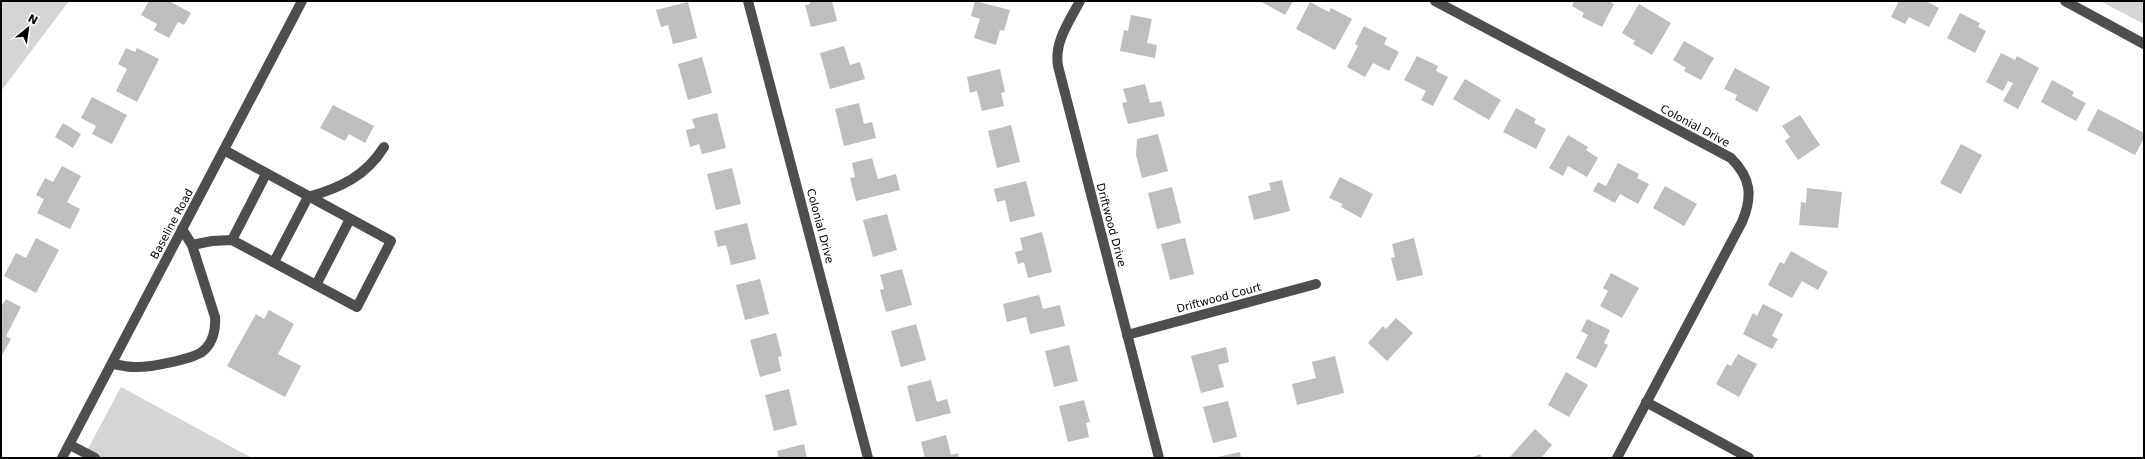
<svg xmlns="http://www.w3.org/2000/svg" width="2145" height="459" font-family="'DejaVu Sans',sans-serif">
<style>
.green{fill:#d5d5d5}
.building{fill:#bebebe}
.lines{fill:none;stroke-linecap:round;stroke-linejoin:round}
.minor{stroke:#4e4e4e;stroke-width:10}
.labels{text-anchor:middle;dominant-baseline:central;stroke-width:3;stroke-linejoin:round;paint-order:stroke}
.street-label{font-size:11px;fill:#000;stroke:#fff}
</style>
<rect width="100%" height="100%" fill="#fff"/>
<g class="green">
<path d="M 1,1 L 69,1 L 1,91 Z"/>
<path d="M 2100,1 L 2144,1 L 2144,24 Z"/>
<path d="M 121,387 L 252,458 L 83,458 Z"/>
</g>
<g class="building">
<path d="M 149,1 L 169,1 L 191,13 L 184,25 L 178,22 L 169,38 L 154,30 L 157,24 L 141,15 Z"/>
<path d="M 809,1 L 832,1 L 837,21 L 811,27 L 805,5 L 810,4 Z"/>
<path d="M 975,1 L 1010,10 L 1004,31 L 1000,30 L 996,45 L 974,38 L 980,19 L 971,16 Z"/>
<path d="M 1260,1 L 1293,1 L 1285,15 Z"/>
<path d="M 1574,1 L 1609,1 L 1614,4 L 1602,27 L 1582,17 L 1584,13 L 1572,6 Z"/>
<path d="M 1899,1 L 1926,1 L 1939,8 L 1929,27 L 1909,17 L 1905,24 L 1891,17 Z"/>
<path d="M 688,2 L 697,38 L 673,44 L 668,25 L 661,27 L 656,10 Z"/>
<path d="M 1310,2 L 1329,12 L 1331,8 L 1352,19 L 1335,50 L 1296,29 Z"/>
<path d="M 1639,4 L 1671,23 L 1652,55 L 1633,44 L 1635,41 L 1622,33 Z"/>
<path d="M 1960,13 L 1980,23 L 1978,27 L 1986,31 L 1975,53 L 1947,38 Z"/>
<path d="M 1131,15 L 1152,19 L 1147,43 L 1157,45 L 1155,58 L 1120,51 L 1124,30 L 1128,31 Z"/>
<path d="M 1364,26 L 1387,38 L 1384,44 L 1399,52 L 1389,71 L 1373,63 L 1365,77 L 1347,67 L 1358,46 L 1355,44 Z"/>
<path d="M 1684,41 L 1714,58 L 1701,80 L 1684,71 L 1686,68 L 1673,60 Z"/>
<path d="M 844,46 L 850,65 L 860,62 L 865,79 L 830,89 L 820,53 Z"/>
<path d="M 126,48 L 135,52 L 137,48 L 159,59 L 137,102 L 116,91 L 127,69 L 118,64 Z"/>
<path d="M 2001,53 L 2015,60 L 2017,56 L 2039,68 L 2018,109 L 2003,101 L 2013,83 L 2008,81 L 2003,91 L 1986,82 Z"/>
<path d="M 1417,56 L 1438,66 L 1436,71 L 1448,77 L 1433,106 L 1421,100 L 1426,91 L 1404,80 Z"/>
<path d="M 702,57 L 712,93 L 688,100 L 678,64 Z"/>
<path d="M 1735,68 L 1770,87 L 1757,112 L 1735,100 L 1737,95 L 1724,89 Z"/>
<path d="M 1000,69 L 1005,92 L 1001,93 L 1004,106 L 982,111 L 977,91 L 970,93 L 967,77 Z"/>
<path d="M 1465,79 L 1501,100 L 1489,120 L 1453,99 Z"/>
<path d="M 2052,80 L 2074,92 L 2072,96 L 2086,103 L 2076,121 L 2041,102 Z"/>
<path d="M 1145,84 L 1150,103 L 1161,101 L 1165,116 L 1128,124 L 1122,103 L 1127,102 L 1123,89 Z"/>
<path d="M 92,97 L 127,115 L 112,144 L 92,134 L 96,126 L 81,118 Z"/>
<path d="M 859,103 L 864,124 L 872,122 L 876,138 L 844,146 L 835,109 Z"/>
<path d="M 333,105 L 374,126 L 365,143 L 349,134 L 345,141 L 320,128 Z"/>
<path d="M 1516,108 L 1536,119 L 1534,123 L 1546,129 L 1536,149 L 1503,132 Z"/>
<path d="M 2098,109 L 2144,133 L 2144,138 L 2135,155 L 2087,130 Z"/>
<path d="M 717,113 L 726,148 L 702,154 L 699,144 L 690,147 L 686,130 L 695,128 L 692,119 Z"/>
<path d="M 1800,115 L 1820,145 L 1798,160 L 1785,141 L 1790,137 L 1782,126 Z"/>
<path d="M 63,123 L 81,134 L 73,148 L 55,137 Z"/>
<path d="M 1011,125 L 1020,162 L 997,168 L 988,131 Z"/>
<path d="M 1158,134 L 1168,171 L 1142,178 L 1136,155 L 1137,139 Z"/>
<path d="M 1568,135 L 1588,147 L 1586,150 L 1598,158 L 1587,177 L 1568,166 L 1563,176 L 1549,168 Z"/>
<path d="M 1961,144 L 1982,155 L 1961,194 L 1940,183 Z"/>
<path d="M 872,158 L 878,179 L 896,174 L 900,190 L 856,201 L 850,178 L 855,177 L 852,163 Z"/>
<path d="M 1618,163 L 1639,174 L 1637,178 L 1649,184 L 1638,204 L 1620,194 L 1615,203 L 1593,191 L 1598,182 L 1606,186 Z"/>
<path d="M 62,166 L 81,176 L 67,202 L 80,209 L 70,229 L 37,213 L 44,199 L 36,195 L 45,178 L 53,182 Z"/>
<path d="M 732,168 L 741,204 L 716,210 L 707,174 Z"/>
<path d="M 1340,177 L 1373,194 L 1361,218 L 1341,207 L 1343,204 L 1329,198 Z"/>
<path d="M 1282,180 L 1290,211 L 1254,220 L 1248,196 L 1271,190 L 1269,183 Z"/>
<path d="M 1026,181 L 1035,216 L 1010,222 L 1005,200 L 997,202 L 994,189 Z"/>
<path d="M 1665,186 L 1697,204 L 1684,226 L 1653,208 Z"/>
<path d="M 1172,187 L 1181,223 L 1157,229 L 1148,193 Z"/>
<path d="M 1807,188 L 1842,192 L 1838,228 L 1799,225 L 1801,202 L 1806,203 Z"/>
<path d="M 887,214 L 897,250 L 873,257 L 863,220 Z"/>
<path d="M 747,223 L 756,259 L 731,265 L 726,245 L 718,247 L 714,231 Z"/>
<path d="M 1042,232 L 1052,272 L 1028,278 L 1024,262 L 1018,264 L 1015,252 L 1023,250 L 1020,238 Z"/>
<path d="M 36,238 L 59,250 L 36,293 L 4,276 L 16,253 L 26,258 Z"/>
<path d="M 1185,238 L 1194,274 L 1170,280 L 1161,244 Z"/>
<path d="M 1414,238 L 1423,275 L 1397,281 L 1391,258 L 1395,257 L 1392,244 Z"/>
<path d="M 1791,251 L 1828,272 L 1818,290 L 1802,281 L 1792,298 L 1768,285 L 1780,262 L 1784,264 Z"/>
<path d="M 902,269 L 912,305 L 886,312 L 880,290 L 884,289 L 880,275 Z"/>
<path d="M 1611,273 L 1639,288 L 1622,318 L 1600,306 L 1608,291 L 1603,288 Z"/>
<path d="M 760,279 L 769,314 L 745,320 L 736,285 Z"/>
<path d="M 1039,295 L 1043,309 L 1060,305 L 1065,326 L 1030,334 L 1026,317 L 1007,322 L 1003,304 Z"/>
<path d="M 6,299 L 21,307 L 6,336 L 11,339 L 1,357 L 1,307 Z"/>
<path d="M 1763,304 L 1783,314 L 1772,336 L 1778,339 L 1772,349 L 1743,334 L 1753,313 L 1757,316 Z"/>
<path d="M 269,310 L 294,324 L 278,354 L 301,366 L 285,397 L 227,366 L 256,314 L 264,319 Z"/>
<path d="M 1396,318 L 1413,333 L 1387,361 L 1368,343 L 1383,326 L 1386,329 Z"/>
<path d="M 1587,319 L 1610,330 L 1604,343 L 1608,345 L 1596,368 L 1576,358 L 1588,335 L 1581,331 Z"/>
<path d="M 916,324 L 926,360 L 901,367 L 891,331 Z"/>
<path d="M 776,333 L 782,356 L 778,357 L 781,371 L 760,377 L 750,340 Z"/>
<path d="M 1069,345 L 1078,381 L 1054,387 L 1045,351 Z"/>
<path d="M 1226,347 L 1229,362 L 1218,365 L 1224,387 L 1201,393 L 1191,356 Z"/>
<path d="M 1738,354 L 1757,364 L 1739,397 L 1716,384 L 1727,364 L 1731,366 Z"/>
<path d="M 1335,356 L 1344,393 L 1297,405 L 1292,384 L 1316,378 L 1312,362 Z"/>
<path d="M 1566,372 L 1588,385 L 1569,417 L 1548,405 Z"/>
<path d="M 931,380 L 937,402 L 947,399 L 951,413 L 916,422 L 907,386 Z"/>
<path d="M 789,389 L 797,425 L 774,431 L 765,395 Z"/>
<path d="M 1084,400 L 1090,422 L 1086,423 L 1089,437 L 1068,442 L 1059,406 Z"/>
<path d="M 1228,401 L 1237,437 L 1213,443 L 1203,407 Z"/>
<path d="M 1535,429 L 1552,445 L 1541,458 L 1509,458 Z"/>
<path d="M 946,435 L 951,455 L 958,453 L 959,458 L 925,458 L 921,442 Z"/>
<path d="M 804,444 L 807,458 L 779,458 L 777,451 Z"/>
<path d="M 1240,452 L 1241,458 L 1218,458 L 1218,457 Z"/>
<path d="M 1480,454 L 1482,458 L 1471,458 Z"/>
</g>
<g class="lines">
<g class="minor">
<path d="M 748,1 L 868,458"/>
<path d="M 1080,1 C 1069,22 1054,42 1058,66 L 1159,458"/>
<path d="M 1435,1 L 1731,158 C 1751,178 1753,196 1742,222 L 1617,458"/>
<path d="M 2065,1 L 2144,44"/>
<path d="M 232,240 L 266,174"/>
<path d="M 192,245 L 212,241 L 232,240 L 357,307 L 391,241 L 224,150"/>
<path d="M 274,262 L 308,197 C 340,188 366,176 384,147"/>
<path d="M 316,285 L 350,219"/>
<path d="M 1127,335 L 1316,284"/>
<path d="M 113,364 C 120,365 127,367 134,367 C 148,368 194,359 203,351 C 213,343 216,329 215,317 L 192,245 L 182,229"/>
<path d="M 1646,402 L 1749,458"/>
<path d="M 70,445 L 95,458"/>
<path d="M 62,458 L 302,1"/>
</g>
</g>
<g class="labels">
<g class="street-label">
<text transform="translate(1695 126) rotate(28)">Colonial Drive</text>
<text transform="translate(172 224) rotate(-62)">Baseline Road</text>
<text transform="translate(1111 225) rotate(75)">Driftwood Drive</text>
<text transform="translate(820 226) rotate(75)">Colonial Drive</text>
<text transform="translate(1219 298) rotate(-15)">Driftwood Court</text>
</g>
</g>
<rect width="2145" height="459" fill="none" stroke="#000000" stroke-width="4"/>
<g transform="translate(28 28) rotate(29)" stroke="#ffffff" stroke-width="3" paint-order="stroke">
<path d="M0-3L7 15L0 10L-7 15Z" fill="#000000"/>
<text y="-6" font-size="11" font-weight="bold" text-anchor="middle" fill="#000000">N</text>
</g>
</svg>
